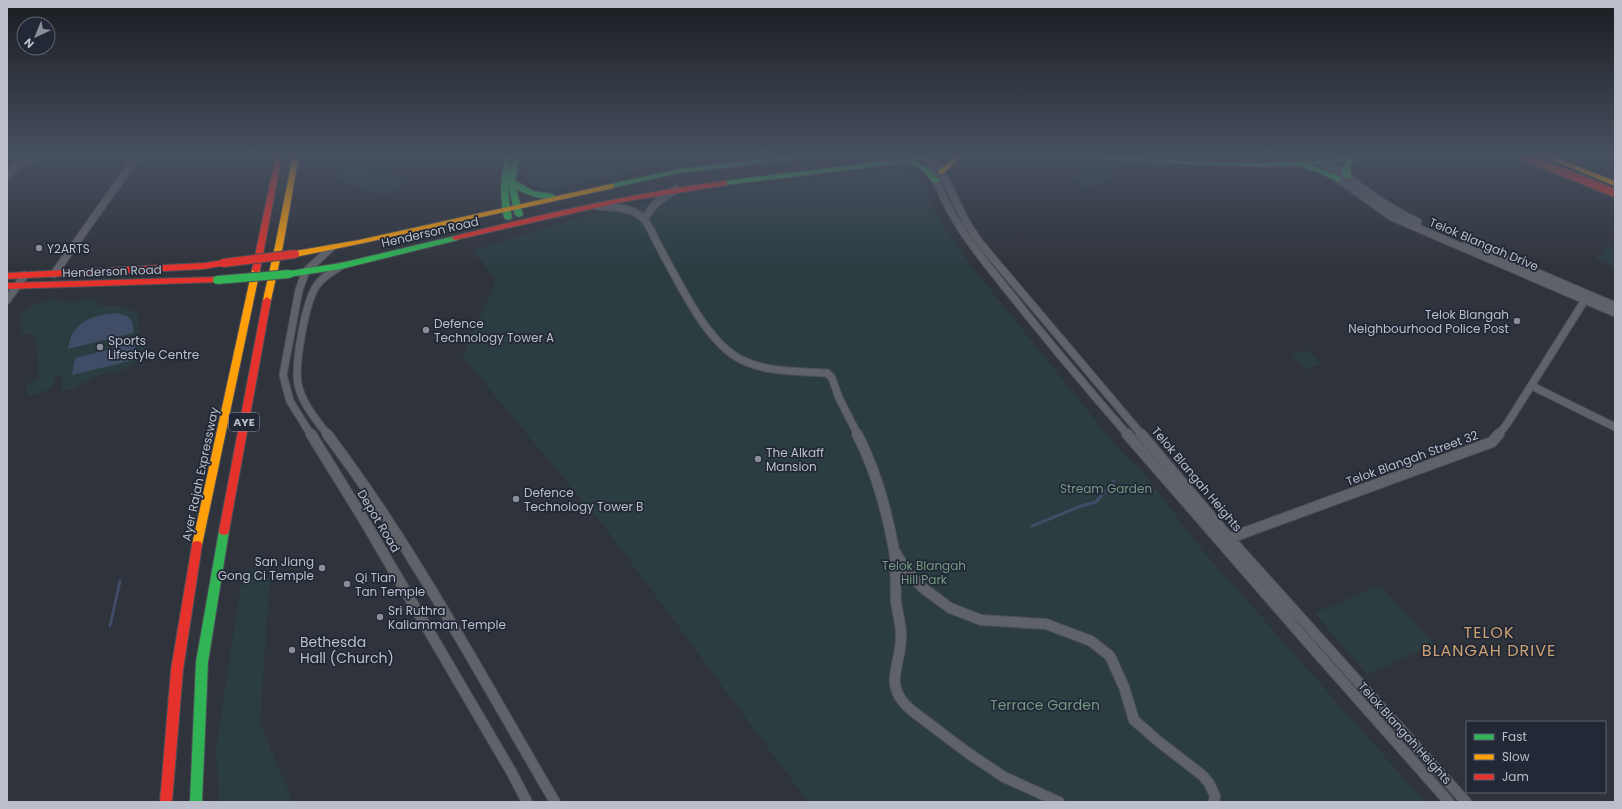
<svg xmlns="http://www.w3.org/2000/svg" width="1622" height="809" font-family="Poppins,sans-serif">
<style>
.green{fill:#2c3d42;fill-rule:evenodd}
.water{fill:#414c66}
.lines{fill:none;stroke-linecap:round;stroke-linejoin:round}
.stream{stroke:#414c66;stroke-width:3}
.street-far1-casing{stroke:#4c4f56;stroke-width:9}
.street-casing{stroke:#4c4f56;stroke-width:12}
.fast-casing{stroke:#4c4f56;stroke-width:2}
.slow-casing{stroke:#4c4f56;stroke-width:2}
.jam-casing{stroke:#4c4f56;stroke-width:2}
.street-far1{stroke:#5f6269;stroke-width:7}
.street{stroke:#5f6269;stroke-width:10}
.fast{fill:#30b455;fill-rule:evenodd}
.slow{fill:#ff9f0a;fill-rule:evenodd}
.jam{fill:#e5322d;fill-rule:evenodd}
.fast-bridge-casing{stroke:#4c4f56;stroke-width:10;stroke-linecap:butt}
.jam-bridge-casing{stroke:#4c4f56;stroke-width:10;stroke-linecap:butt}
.fast-bridge{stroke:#30b455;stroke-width:8}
.jam-bridge{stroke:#e5322d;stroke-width:8}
.poi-dot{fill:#898e99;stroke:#222836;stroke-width:1.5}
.labels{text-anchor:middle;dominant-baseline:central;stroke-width:3.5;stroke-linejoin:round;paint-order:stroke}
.shield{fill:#222836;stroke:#8c929e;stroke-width:1}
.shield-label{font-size:11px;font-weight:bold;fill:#babfcb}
.street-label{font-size:12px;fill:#babfcb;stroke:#222836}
.poi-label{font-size:12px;fill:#babfcb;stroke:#222836;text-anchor:start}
.park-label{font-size:12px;fill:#749980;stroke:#222836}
.near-poi-label{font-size:14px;fill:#babfcb;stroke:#222836;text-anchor:start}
.near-park-label{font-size:14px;fill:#749980;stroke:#222836}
.near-neighbourhood-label{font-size:16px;letter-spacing:1px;fill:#cda272;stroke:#222836}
</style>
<rect width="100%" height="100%" fill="#2f333b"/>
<g class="green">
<path d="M 534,155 L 639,155 L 645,169 L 556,189 L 541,188 L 529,182 L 527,171 Z"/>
<path d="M 654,155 L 751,155 L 651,167 Z"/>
<path d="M 345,160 L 407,179 L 387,196 L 332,179 Z"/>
<path d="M 899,166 L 918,173 L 935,213 L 969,263 L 1121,452 L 1140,469 L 1203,551 L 1425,802 L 808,802 L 610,534 L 462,356 L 496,280 L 473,250 L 590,215 L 684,195 Z"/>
<path d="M 1101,167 L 1114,179 L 1083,188 L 1071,176 Z"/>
<path d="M 1607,245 L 1615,249 L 1615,267 L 1596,259 Z"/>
<path d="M 86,298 L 92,298 L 98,301 L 99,306 C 113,305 125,305 137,314 L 140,329 L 136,338 C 142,340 145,343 145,349 L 140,355 L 139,360 L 131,366 L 120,371 L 101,374 L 72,389 L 63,391 L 61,375 L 55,377 L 54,385 C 46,391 39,395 29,395 L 25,390 L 27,384 L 38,377 L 36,335 L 21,334 L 20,315 C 37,300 52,296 73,304 ZM 114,313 L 125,315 L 68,349 C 68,325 93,315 114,313 Z"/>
<path d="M 1307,350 L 1322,364 L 1307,370 L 1291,355 Z"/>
<path d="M 252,568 L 270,579 L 260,723 L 293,802 L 219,802 L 216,748 L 243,571 Z"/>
<path d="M 1380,585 L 1434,644 L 1367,675 L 1315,613 Z"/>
</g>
<g class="water">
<path d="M 114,313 C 128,315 134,318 133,333 L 68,349 C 70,324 91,315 114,313 Z"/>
<path d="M 136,343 L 134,360 L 72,375 L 75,358 Z"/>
</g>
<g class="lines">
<g class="stream">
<path d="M 1032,526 L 1081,506 L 1096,502 L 1114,481"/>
<path d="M 110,626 L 120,581"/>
</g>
<defs>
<g id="street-far1">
<path d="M 928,155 L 936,160 L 966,222 L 980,243 L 1142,435"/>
<path d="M 932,155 L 929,161 C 948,219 976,251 1013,297 C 1050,344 1089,390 1128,435"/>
<path d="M 1314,155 L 1341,181 L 1392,217 L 1615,313"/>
<path d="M 1323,155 C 1352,182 1382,205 1418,222"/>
<path d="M 7,176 L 15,167 L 39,155"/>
<path d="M 597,206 C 612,207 631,207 643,218 C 650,225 656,242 661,250 C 679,283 704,336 735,356 C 761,373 798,371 827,373 L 832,378 L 839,398 L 858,435"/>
<path d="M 644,219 L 655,204 L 676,189"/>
<path d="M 1466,242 L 1615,306"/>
<path d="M 54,274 L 138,155"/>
<path d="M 7,300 L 25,275"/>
<path d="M 1532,386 L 1615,427"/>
<path d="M 311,435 L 290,401 L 283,375 L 299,290 L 306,271 L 331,248"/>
<path d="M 328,435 C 317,421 304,406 299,388 C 293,369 305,302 317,285 C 323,276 333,271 341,266"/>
<path d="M 1498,435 L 1507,424 L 1588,295"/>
</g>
<g id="street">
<path d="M 311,434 L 364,520 L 512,773 L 527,802"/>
<path d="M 327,434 C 414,549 482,678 555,802"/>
<path d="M 857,434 C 875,468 887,512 894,550 C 897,567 895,584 896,601 C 897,612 901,623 901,634 C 902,666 881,684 911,710 L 968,753 L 1004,777 L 1059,802"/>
<path d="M 1127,434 L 1305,639 L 1449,802"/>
<path d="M 1141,434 L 1229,538 L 1466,802"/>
<path d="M 1227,539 L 1492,442 L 1499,434"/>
<path d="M 895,552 L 906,570 L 923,588 L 950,608 L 981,620 L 1046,624 L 1091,641 L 1110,656 L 1124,687 L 1134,720 L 1158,741 L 1202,775 L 1209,783 L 1215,796 L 1214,802"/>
</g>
<g id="fast">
<path d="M 506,155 L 512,155 L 508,177 L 515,155 L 521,155 L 515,180 L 533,191 L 552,194 L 556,196 C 546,203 526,194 516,189 L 523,215 L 519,217 L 515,215 L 508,184 L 509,202 L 512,218 L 508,220 L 504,218 C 500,197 500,176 506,155 Z"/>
<path d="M 799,155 L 815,155 L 812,157 L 679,173 L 611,188 L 607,186 L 611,184 L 679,169 Z"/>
<path d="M 936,155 L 952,155 L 949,157 L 914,161 L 926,167 L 940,181 L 936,183 L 933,183 L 922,169 L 905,163 L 724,185 L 720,183 L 724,181 Z"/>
<path d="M 1069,155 L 1095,155 L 1188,161 L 1258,163 L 1321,161 L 1351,155 L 1363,155 C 1352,163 1349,160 1351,177 L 1347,179 L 1343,177 L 1342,167 L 1347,160 L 1321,165 L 1309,165 L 1321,169 L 1340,177 L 1340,181 L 1337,181 L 1317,172 L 1304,168 L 1303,166 C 1226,168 1149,162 1072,157 Z"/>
<path d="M 455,236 L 458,236 L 458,240 L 341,269 L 289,277 L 285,274 L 289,271 L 341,263 Z"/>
<path d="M 224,527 L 228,528 L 229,531 L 208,662 L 202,802 L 190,802 L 196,662 L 219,531 L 220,528 Z"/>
</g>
<g id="slow">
<path d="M 293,155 L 299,155 L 283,246 L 271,300 L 267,303 L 263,300 L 275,246 Z"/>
<path d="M 961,155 L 970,155 L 959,159 L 943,174 L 939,174 L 939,170 L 955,157 Z"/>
<path d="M 1540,155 L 1548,155 L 1615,181 L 1615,186 Z"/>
<path d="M 611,184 L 614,184 L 614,188 L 359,244 L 295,257 L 291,254 L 295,251 L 359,240 Z"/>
<path d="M 256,267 L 260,270 L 202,545 L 201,548 L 197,549 L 193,548 L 192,545 L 252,270 Z"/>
</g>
<g id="jam">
<path d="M 276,155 L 282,155 L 260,270 L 256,273 L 252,270 Z"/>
<path d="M 724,181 L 727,181 L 727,185 L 622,202 L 455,240 L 451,238 L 455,236 C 544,214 633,193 724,181 Z"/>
<path d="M 223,260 L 226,261 L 227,263 L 226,265 L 204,269 L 7,279 L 7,273 L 204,263 Z"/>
<path d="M 217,277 L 220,278 L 221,280 L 220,282 L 7,289 L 7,283 Z"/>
<path d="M 267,297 L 271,300 L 229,531 L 228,534 L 224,535 L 220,534 L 219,531 L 263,300 Z"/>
<path d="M 197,541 L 201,542 L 202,545 L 183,670 L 172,802 L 160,802 L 171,670 L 192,545 L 193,542 Z"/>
</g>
</defs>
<use href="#street-far1" class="street-far1-casing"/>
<use href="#street" class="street-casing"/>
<use href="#fast" class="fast-casing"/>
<use href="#slow" class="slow-casing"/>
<use href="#jam" class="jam-casing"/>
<use href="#street-far1" class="street-far1"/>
<use href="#street" class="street"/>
<use href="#fast" class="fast"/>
<use href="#slow" class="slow"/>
<use href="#jam" class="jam"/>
<defs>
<path id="fast-bridge" d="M 217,280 L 289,274"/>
<g id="jam-bridge">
<path d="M 1521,155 L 1615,193"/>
<path d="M 223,263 L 295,254"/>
</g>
</defs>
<use href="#fast-bridge" class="fast-bridge-casing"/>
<use href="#jam-bridge" class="jam-bridge-casing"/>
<use href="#fast-bridge" class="fast-bridge"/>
<use href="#jam-bridge" class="jam-bridge"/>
</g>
<linearGradient id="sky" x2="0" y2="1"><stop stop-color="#1a1c20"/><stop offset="0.58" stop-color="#475060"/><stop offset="1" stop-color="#475060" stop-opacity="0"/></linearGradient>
<rect width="1622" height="268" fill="url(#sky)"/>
<g class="poi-dot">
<circle cx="39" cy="248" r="4"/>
<circle cx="1517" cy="321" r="4"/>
<circle cx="426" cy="330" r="4"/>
<circle cx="100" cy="347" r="4"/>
<circle cx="758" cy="459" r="4"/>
<circle cx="516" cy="499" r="4"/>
<circle cx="322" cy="568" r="4"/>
<circle cx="347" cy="584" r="4"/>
<circle cx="380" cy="617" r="4"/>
<circle cx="292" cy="650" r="4"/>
</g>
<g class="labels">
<rect class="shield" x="229" y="413" width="30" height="18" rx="3"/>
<g class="shield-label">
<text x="244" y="422">AYE</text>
</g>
<g class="street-label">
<text transform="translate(430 232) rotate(-13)">Henderson Road</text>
<text transform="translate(1484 244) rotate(23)">Telok Blangah Drive</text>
<text transform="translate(112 271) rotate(-2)">Henderson Road</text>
<text transform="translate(1412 458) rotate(-20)">Telok Blangah Street 32</text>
<text transform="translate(200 474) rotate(-78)">Ayer Rajah Expressway</text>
<text transform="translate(1197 479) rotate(50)">Telok Blangah Heights</text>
<text transform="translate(379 521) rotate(59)">Depot Road</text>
<text transform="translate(1405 733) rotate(48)">Telok Blangah Heights</text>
</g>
<g class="poi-label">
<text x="47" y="248">Y2ARTS</text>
<text x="1509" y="314" text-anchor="end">Telok Blangah<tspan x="1509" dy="14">Neighbourhood Police Post</tspan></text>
<text x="434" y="323">Defence<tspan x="434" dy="14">Technology Tower A</tspan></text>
<text x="108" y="340">Sports<tspan x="108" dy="14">Lifestyle Centre</tspan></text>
<text x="766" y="452">The Alkaff<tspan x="766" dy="14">Mansion</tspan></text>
<text x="524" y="492">Defence<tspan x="524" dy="14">Technology Tower B</tspan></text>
<text x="314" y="561" text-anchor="end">San Jiang<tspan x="314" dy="14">Gong Ci Temple</tspan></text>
<text x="355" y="577">Qi Tian<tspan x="355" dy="14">Tan Temple</tspan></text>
<text x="388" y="610">Sri Ruthra<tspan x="388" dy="14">Kaliamman Temple</tspan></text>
</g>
<g class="park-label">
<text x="1106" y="488">Stream Garden</text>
<text x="924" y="565">Telok Blangah<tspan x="924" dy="14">Hill Park</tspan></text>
</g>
<g class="near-poi-label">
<text x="300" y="642">Bethesda<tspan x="300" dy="16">Hall (Church)</tspan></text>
</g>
<g class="near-park-label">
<text x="1045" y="705">Terrace Garden</text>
</g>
<g class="near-neighbourhood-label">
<text x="1489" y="632">TELOK<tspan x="1489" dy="18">BLANGAH DRIVE</tspan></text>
</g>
</g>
<rect width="1622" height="809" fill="none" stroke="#babfcb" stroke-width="16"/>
<rect x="1466" y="721" width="140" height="72" fill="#222836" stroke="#5f6472"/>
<rect x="1474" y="734" width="20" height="6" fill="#30b455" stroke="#5f6472"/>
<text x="1502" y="741" font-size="12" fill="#babfcb">Fast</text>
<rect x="1474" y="754" width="20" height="6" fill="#ff9f0a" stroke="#5f6472"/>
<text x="1502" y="761" font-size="12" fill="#babfcb">Slow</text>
<rect x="1474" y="774" width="20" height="6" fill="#e5322d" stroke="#5f6472"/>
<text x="1502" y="781" font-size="12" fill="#babfcb">Jam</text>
<g transform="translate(36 36) rotate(224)"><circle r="19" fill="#222836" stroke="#5f6472"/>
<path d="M0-3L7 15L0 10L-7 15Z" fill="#898e99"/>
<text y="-6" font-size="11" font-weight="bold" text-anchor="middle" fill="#babfcb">N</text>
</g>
</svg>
